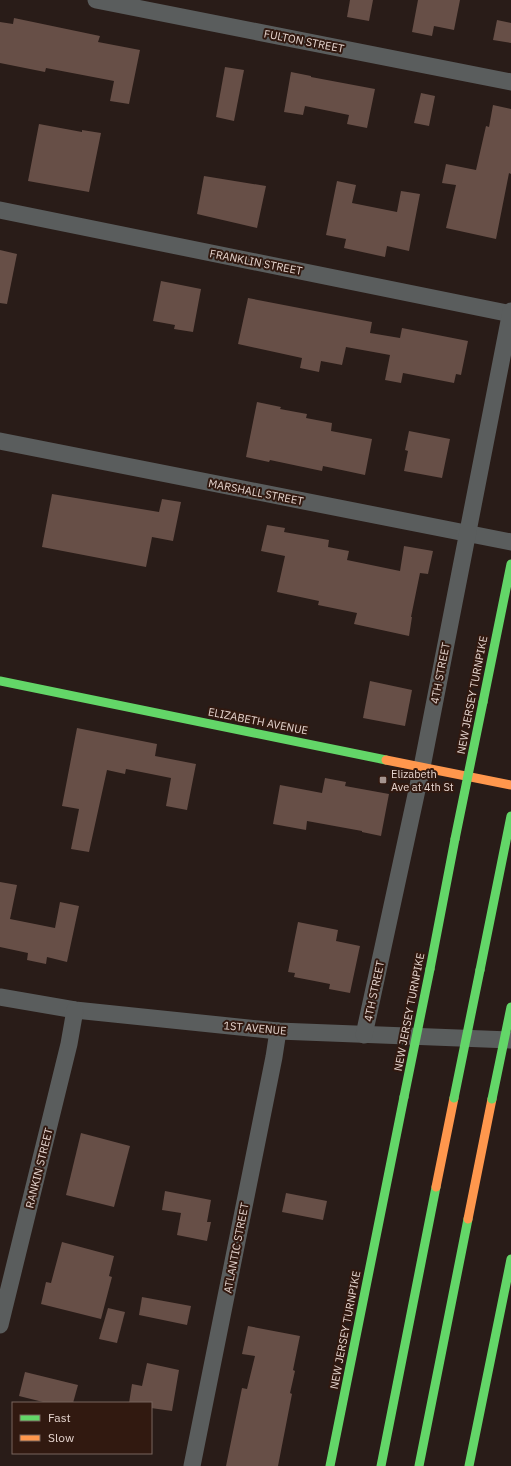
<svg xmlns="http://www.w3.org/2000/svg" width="511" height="1466" font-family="'IBM Plex Sans',sans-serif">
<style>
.building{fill:#674f47}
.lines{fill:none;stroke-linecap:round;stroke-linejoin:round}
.street{stroke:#5a5d5d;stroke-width:17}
.fast{stroke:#63d668;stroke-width:9}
.slow{stroke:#ff974d;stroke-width:9}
.fast-bridge{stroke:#63d668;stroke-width:9}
.poi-dot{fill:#a4948f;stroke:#311910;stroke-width:1.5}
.labels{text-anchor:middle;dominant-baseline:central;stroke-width:4;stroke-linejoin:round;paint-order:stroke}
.street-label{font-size:11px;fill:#e6d5cf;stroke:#311910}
.poi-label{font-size:11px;fill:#e6d5cf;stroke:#311910;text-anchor:start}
</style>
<rect width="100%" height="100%" fill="#291c18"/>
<g class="building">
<path d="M 350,0 L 373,0 L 369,21 L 347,17 Z"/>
<path d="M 418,0 L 460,0 L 454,30 L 434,26 L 432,36 L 412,32 Z"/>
<path d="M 14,18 L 100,36 L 98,42 L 140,50 L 129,104 L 110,101 L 114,81 L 46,68 L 45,72 L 0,63 L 0,22 L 13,24 Z"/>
<path d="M 497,20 L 511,23 L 511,43 L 493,40 Z"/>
<path d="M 225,67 L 244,70 L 234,121 L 216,117 Z"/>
<path d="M 291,72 L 311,76 L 311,77 L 375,89 L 367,128 L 347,124 L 349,115 L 305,106 L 303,115 L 284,112 Z"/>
<path d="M 421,93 L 435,96 L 429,126 L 414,123 Z"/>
<path d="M 493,105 L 511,109 L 511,174 L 509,173 L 496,239 L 446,228 L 456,185 L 442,183 L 446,164 L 476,170 L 486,126 L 489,127 Z"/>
<path d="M 39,124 L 82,132 L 82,130 L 101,133 L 89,192 L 28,181 Z"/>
<path d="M 204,176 L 266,186 L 257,228 L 197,214 Z"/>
<path d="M 337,181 L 356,185 L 352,203 L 397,212 L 401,191 L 420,194 L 409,251 L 387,246 L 385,257 L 344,248 L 346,239 L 326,235 Z"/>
<path d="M 0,250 L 17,254 L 7,304 L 0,303 Z"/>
<path d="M 161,281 L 201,289 L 193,332 L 174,329 L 175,325 L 153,321 Z"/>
<path d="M 248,298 L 372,322 L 370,333 L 400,338 L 402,328 L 468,341 L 461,375 L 456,374 L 454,383 L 403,373 L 401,383 L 385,380 L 390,355 L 346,347 L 342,365 L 321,361 L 319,372 L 300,368 L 302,358 L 238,344 Z"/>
<path d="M 257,402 L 281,407 L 280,409 L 307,414 L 306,418 L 332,423 L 331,431 L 372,439 L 365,475 L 323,466 L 322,471 L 270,460 L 269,462 L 246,457 Z"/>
<path d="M 409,431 L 450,439 L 442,478 L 404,471 L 408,451 L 405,450 Z"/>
<path d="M 52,494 L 159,512 L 162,499 L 181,502 L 173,541 L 152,537 L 146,567 L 42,547 Z"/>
<path d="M 267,525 L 285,528 L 284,532 L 329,540 L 328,547 L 349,551 L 347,560 L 400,571 L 404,546 L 433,551 L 428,574 L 420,573 L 411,617 L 412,617 L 409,636 L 354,624 L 357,613 L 318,605 L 319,601 L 277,592 L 285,556 L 261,551 Z"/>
<path d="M 370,681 L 412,690 L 405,726 L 363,718 Z"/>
<path d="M 77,728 L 157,744 L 155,756 L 196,764 L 187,810 L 166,806 L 171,778 L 126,769 L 125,774 L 107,770 L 89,852 L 71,849 L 79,809 L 62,806 Z"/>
<path d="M 325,778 L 346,782 L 345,786 L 389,794 L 381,836 L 362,832 L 362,831 L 307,821 L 306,830 L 273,824 L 280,785 L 322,793 Z"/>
<path d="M 0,882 L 17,885 L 10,919 L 55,928 L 60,902 L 79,906 L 67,962 L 47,957 L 46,964 L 27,960 L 28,953 L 0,947 Z"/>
<path d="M 298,922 L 338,930 L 336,941 L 360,946 L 350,993 L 329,989 L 330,984 L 294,977 L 295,973 L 288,972 Z"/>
<path d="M 81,1133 L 130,1146 L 114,1207 L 66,1195 Z"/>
<path d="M 165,1191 L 211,1200 L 207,1222 L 211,1222 L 207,1241 L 177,1235 L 181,1213 L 162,1210 Z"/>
<path d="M 286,1193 L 327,1201 L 323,1220 L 282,1212 Z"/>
<path d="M 62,1242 L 114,1256 L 109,1276 L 112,1277 L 101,1319 L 41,1304 L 46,1282 L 51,1283 Z"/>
<path d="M 142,1297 L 191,1306 L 187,1325 L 139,1315 Z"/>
<path d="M 108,1308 L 125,1312 L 117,1343 L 99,1339 Z"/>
<path d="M 248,1326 L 300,1336 L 293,1370 L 295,1371 L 290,1393 L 292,1394 L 278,1466 L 226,1466 L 242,1388 L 247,1389 L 255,1356 L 242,1354 Z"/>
<path d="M 147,1363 L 179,1370 L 172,1411 L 151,1408 L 151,1403 L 129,1403 L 132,1384 L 142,1386 Z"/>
<path d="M 25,1372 L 78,1385 L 73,1403 L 47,1403 L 19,1396 Z"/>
</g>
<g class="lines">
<g class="street">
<path d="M 96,0 L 511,82"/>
<path d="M 0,210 L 511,314"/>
<path d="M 0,441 L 511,542"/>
<path d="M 0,997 L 75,1010 L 278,1031 L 511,1040"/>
<path d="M 364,1035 L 422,767 L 511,311"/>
<path d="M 0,1325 L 69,1044 L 75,1010"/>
<path d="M 192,1466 L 274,1057 L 278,1031"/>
</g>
<g class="fast">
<path d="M 0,681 L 386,760"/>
<path d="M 483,702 L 511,564"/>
<path d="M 430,969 L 455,839"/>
<path d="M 480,970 L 511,816"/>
<path d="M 330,1466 L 404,1097"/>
<path d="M 381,1466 L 436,1187"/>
<path d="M 419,1466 L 468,1219"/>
<path d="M 469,1466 L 511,1259"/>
</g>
<g class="slow">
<path d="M 386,760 L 511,785"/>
<path d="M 436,1187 L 454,1098"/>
<path d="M 468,1219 L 492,1099"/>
</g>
<g class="fast-bridge">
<path d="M 455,839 L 483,702"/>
<path d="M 404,1097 L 430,969"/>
<path d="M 454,1098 L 480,970"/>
<path d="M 492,1099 L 511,1007"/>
</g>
</g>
<rect class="poi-dot" x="379" y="776" width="8" height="8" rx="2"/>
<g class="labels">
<g class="street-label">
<text transform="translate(304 41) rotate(11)">FULTON STREET</text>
<text transform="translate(256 262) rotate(11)">FRANKLIN STREET</text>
<text transform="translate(256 492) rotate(11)">MARSHALL STREET</text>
<text transform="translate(440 673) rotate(-79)">4TH STREET</text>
<text transform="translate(472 695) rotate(-79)">NEW JERSEY TURNPIKE</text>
<text transform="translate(258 721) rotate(11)">ELIZABETH AVENUE</text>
<text transform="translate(374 991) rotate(-78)">4TH STREET</text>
<text transform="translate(409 1012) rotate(-79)">NEW JERSEY TURNPIKE</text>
<text transform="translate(255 1028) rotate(5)">1ST AVENUE</text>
<text transform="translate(39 1168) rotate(-76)">RANKIN STREET</text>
<text transform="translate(236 1248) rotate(-79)">ATLANTIC STREET</text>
<text transform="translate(345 1330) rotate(-79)">NEW JERSEY TURNPIKE</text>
</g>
<g class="poi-label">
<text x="391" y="774">Elizabeth<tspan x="391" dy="13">Ave at 4th St</tspan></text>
</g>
</g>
<rect x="12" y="1402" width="140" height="52" fill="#311910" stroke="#79645c"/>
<rect x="20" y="1415" width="20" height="6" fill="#63d668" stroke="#79645c"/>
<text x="48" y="1422" font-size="12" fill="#e6d5cf">Fast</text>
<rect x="20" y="1435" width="20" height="6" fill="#ff974d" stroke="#79645c"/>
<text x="48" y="1442" font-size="12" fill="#e6d5cf">Slow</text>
</svg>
